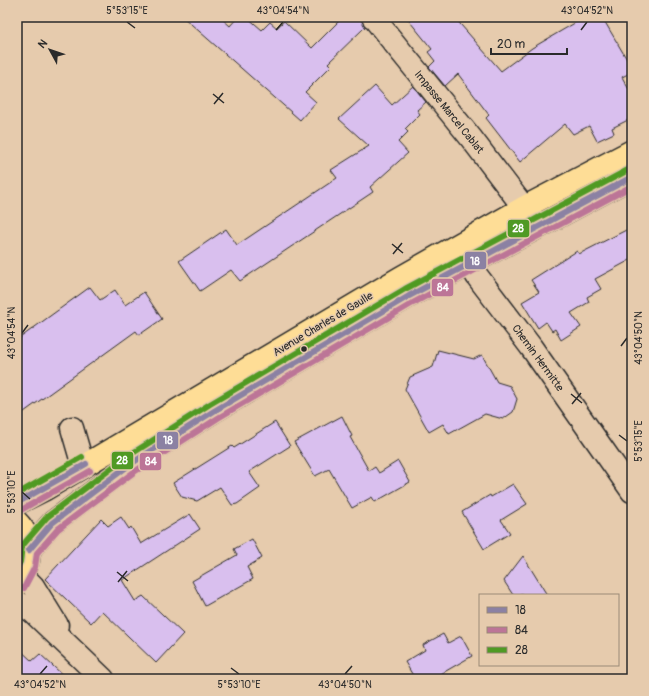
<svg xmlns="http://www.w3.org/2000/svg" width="649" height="696" font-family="Pangolin,sans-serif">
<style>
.building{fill:#d9bfee;stroke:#2b2b2b}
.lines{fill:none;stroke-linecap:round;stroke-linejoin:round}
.minor-casing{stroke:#2b2b2b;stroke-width:25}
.major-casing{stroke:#2b2b2b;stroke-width:25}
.minor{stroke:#e6cbad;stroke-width:22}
.major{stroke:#fedd96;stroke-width:22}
.bus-1-casing{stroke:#e6cbad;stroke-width:9}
.bus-2-casing{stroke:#e6cbad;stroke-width:9}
.bus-3-casing{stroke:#e6cbad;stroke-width:9}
.bus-1{stroke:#8b81a3;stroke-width:6}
.bus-2{stroke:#bc7597;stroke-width:6}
.bus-3{stroke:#4f9a24;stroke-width:6}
.ticks{fill:none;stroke:#2b2b2b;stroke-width:1.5}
.bus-dot{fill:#2b2b2b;stroke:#e6cbad;stroke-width:1.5}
.labels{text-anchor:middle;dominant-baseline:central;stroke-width:3;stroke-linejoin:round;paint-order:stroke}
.street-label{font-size:11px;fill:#2b2b2b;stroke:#e6cbad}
.line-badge{stroke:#e6cbad;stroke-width:1.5}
.badge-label{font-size:11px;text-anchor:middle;font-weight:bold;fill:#fff}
.neatline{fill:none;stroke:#2b2b2b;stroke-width:1.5}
.ticks-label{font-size:10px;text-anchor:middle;fill:#2b2b2b}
</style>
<rect width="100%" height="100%" fill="#e6cbad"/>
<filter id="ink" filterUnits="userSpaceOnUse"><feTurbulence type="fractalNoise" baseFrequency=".025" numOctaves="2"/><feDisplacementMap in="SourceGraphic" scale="8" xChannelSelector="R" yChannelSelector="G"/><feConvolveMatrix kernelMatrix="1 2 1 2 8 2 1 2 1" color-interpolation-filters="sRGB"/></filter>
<g filter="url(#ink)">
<g class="building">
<path d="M 183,17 L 220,17 L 230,26 L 238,17 L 247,17 L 262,30 L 270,22 L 277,28 L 284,21 L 312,48 L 343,17 L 361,17 L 365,27 L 328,63 L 331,66 L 305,92 L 316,102 L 300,120 Z"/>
<path d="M 406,17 L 454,17 L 501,71 L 532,48 L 585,17 L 602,17 L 632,68 L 632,72 L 622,77 L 632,95 L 632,118 L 612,128 L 614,133 L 597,141 L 589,126 L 573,134 L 565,124 L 520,162 L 486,118 L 489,115 L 458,74 L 445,86 L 429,67 L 435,61 L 428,52 L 432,49 Z"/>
<path d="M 375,86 L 392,105 L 413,86 L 426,102 L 417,110 L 420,114 L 405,129 L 408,132 L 398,142 L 408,153 L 370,187 L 373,192 L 240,281 L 231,270 L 200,291 L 179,261 L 226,229 L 237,245 L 337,178 L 331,170 L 369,146 L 339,119 Z"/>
<path d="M 632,227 L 632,259 L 595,279 L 601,289 L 587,297 L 589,302 L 571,313 L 581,327 L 561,340 L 555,329 L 552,331 L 546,322 L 538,328 L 522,302 L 539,292 L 531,280 L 577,251 L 579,254 Z"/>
<path d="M 90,287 L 100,300 L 115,290 L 125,305 L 144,292 L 162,319 L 139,335 L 136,331 L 17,417 L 17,340 Z"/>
<path d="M 438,350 L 474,359 L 482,355 L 497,382 L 510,386 L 517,399 L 513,412 L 503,419 L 485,414 L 449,434 L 443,424 L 429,432 L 405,389 L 410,377 L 433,367 Z"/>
<path d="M 342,416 L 352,436 L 350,437 L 369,471 L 375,467 L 379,473 L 398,461 L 410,482 L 375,502 L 372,497 L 352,508 L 329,469 L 315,476 L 294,442 Z"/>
<path d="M 275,422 L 290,446 L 249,472 L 260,488 L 237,504 L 232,505 L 220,487 L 197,501 L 182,497 L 173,483 L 232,446 L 234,448 Z"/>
<path d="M 513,484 L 527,504 L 501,520 L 510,533 L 484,549 L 462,512 L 490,495 L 491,497 Z"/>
<path d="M 190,514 L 200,529 L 122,580 L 135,601 L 143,596 L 183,634 L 156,663 L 102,611 L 91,623 L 45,579 L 101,519 L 108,526 L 121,517 L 129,529 L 131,527 L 141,544 Z"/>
<path d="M 252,539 L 262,558 L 247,567 L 253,579 L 205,606 L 192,581 L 237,555 L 234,549 Z"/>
<path d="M 523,556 L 547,595 L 513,595 L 504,581 Z"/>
<path d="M 443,634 L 448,643 L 461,636 L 472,656 L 432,679 L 415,679 L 405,662 L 425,650 L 423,645 Z"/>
<path d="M 17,647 L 32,661 L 40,654 L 67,679 L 17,679 Z"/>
</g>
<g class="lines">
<defs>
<g id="minor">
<path d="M 373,17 L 471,138 L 538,226"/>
<path d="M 460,247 L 477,276 L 531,347 L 632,491"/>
<path d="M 72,428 L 83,466"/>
<path d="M 23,576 L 33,586 L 57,625"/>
<path d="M 17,602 L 33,612 L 103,679"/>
</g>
<g id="major">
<path d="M 17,503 L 45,489 L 400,278 L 523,208 L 632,151"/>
<path d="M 17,522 C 35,540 31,565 17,584"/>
<path d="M 29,550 L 52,523 L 129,465 L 214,411 L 409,296 L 632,177"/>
</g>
</defs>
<use href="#minor" class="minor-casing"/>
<use href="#major" class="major-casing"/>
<use href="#minor" class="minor"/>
<use href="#major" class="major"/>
<defs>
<g id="bus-1">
<path d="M 17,503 L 86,464"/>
<path d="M 29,550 L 52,523 L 129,465 L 214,411 L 409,296 L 632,177"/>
</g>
<g id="bus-2">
<path d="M 21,510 L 90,471"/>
<path d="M 24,588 L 35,567 L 37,553 L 58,529 L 134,472 L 218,418 L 413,303 L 632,186"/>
</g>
<g id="bus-3">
<path d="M 17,494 L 82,457"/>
<path d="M 17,567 L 20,562 L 22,546 L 47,517 L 125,458 L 210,404 L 405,289 L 628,170"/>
</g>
</defs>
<use href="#bus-1" class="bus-1-casing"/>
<use href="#bus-2" class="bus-2-casing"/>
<use href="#bus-3" class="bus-3-casing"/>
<use href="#bus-1" class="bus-1"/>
<use href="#bus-2" class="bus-2"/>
<use href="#bus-3" class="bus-3"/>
</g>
</g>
<path class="ticks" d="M 127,22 L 135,28M 276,30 L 283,22M 581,30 L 587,22M 213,94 L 224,103M 214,104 L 223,93M 392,244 L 403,253M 393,254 L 402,243M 22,333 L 28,325M 621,346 L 627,338M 571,394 L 582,403M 572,404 L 581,393M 619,435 L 627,441M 22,492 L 30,499M 117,572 L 128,581M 118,582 L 127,571M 231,668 L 239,674M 40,674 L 47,666M 345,674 L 352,666"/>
<circle class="bus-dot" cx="304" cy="349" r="3.5"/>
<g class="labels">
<g class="street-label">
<text transform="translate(449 112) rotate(51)">Impasse Marcel Cablat</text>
<text transform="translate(323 324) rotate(-31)">Avenue Charles de Gaulle</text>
<text transform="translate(538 358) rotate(54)">Chemin Hermitte</text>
</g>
</g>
<g class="line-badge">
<rect x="507" y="219" width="23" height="19" rx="4" fill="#4f9a24"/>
<rect x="464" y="251" width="23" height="19" rx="4" fill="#8b81a3"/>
<rect x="431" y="278" width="23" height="19" rx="4" fill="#bc7597"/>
<rect x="156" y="431" width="23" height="19" rx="4" fill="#8b81a3"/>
<rect x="111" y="451" width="23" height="19" rx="4" fill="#4f9a24"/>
<rect x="139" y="452" width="23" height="19" rx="4" fill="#bc7597"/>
</g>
<g class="badge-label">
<text x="518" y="232">28</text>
<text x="475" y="265">18</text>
<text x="443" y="291">84</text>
<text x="168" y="444">18</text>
<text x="122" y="464">28</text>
<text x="151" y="465">84</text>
</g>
<rect width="649" height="696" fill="none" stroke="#e6cbad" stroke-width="44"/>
<rect x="479" y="594" width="140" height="72" fill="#e6cbad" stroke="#9b8b79"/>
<rect x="487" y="607" width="20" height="6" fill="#8b81a3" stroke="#9b8b79"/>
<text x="515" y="614" font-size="12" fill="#2b2b2b">18</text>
<rect x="487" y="627" width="20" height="6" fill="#bc7597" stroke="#9b8b79"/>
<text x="515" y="634" font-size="12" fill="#2b2b2b">84</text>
<rect x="487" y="647" width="20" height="6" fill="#4f9a24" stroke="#9b8b79"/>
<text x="515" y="654" font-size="12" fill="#2b2b2b">28</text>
<g transform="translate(50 50) rotate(310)" stroke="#e6cbad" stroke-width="3" paint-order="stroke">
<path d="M0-3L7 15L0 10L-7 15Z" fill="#2b2b2b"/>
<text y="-6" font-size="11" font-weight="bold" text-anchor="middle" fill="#2b2b2b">N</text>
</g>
<path d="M491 48v6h76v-6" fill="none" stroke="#2b2b2b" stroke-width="2"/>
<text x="497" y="48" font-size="12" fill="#2b2b2b" stroke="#e6cbad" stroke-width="3" paint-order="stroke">20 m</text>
<rect x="22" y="22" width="605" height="652" class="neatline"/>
<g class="ticks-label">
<text x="127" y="14">5°53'15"E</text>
<text x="283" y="14">43°04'54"N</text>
<text x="587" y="14">43°04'52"N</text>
<text transform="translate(11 333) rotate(-90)" y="4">43°04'54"N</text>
<text transform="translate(638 338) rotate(-90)" y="4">43°04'50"N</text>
<text transform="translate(638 441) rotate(-90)" y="4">5°53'15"E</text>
<text transform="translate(11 492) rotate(-90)" y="4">5°53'10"E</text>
<text x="40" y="688">43°04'52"N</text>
<text x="239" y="688">5°53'10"E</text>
<text x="345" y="688">43°04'50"N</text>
</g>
</svg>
